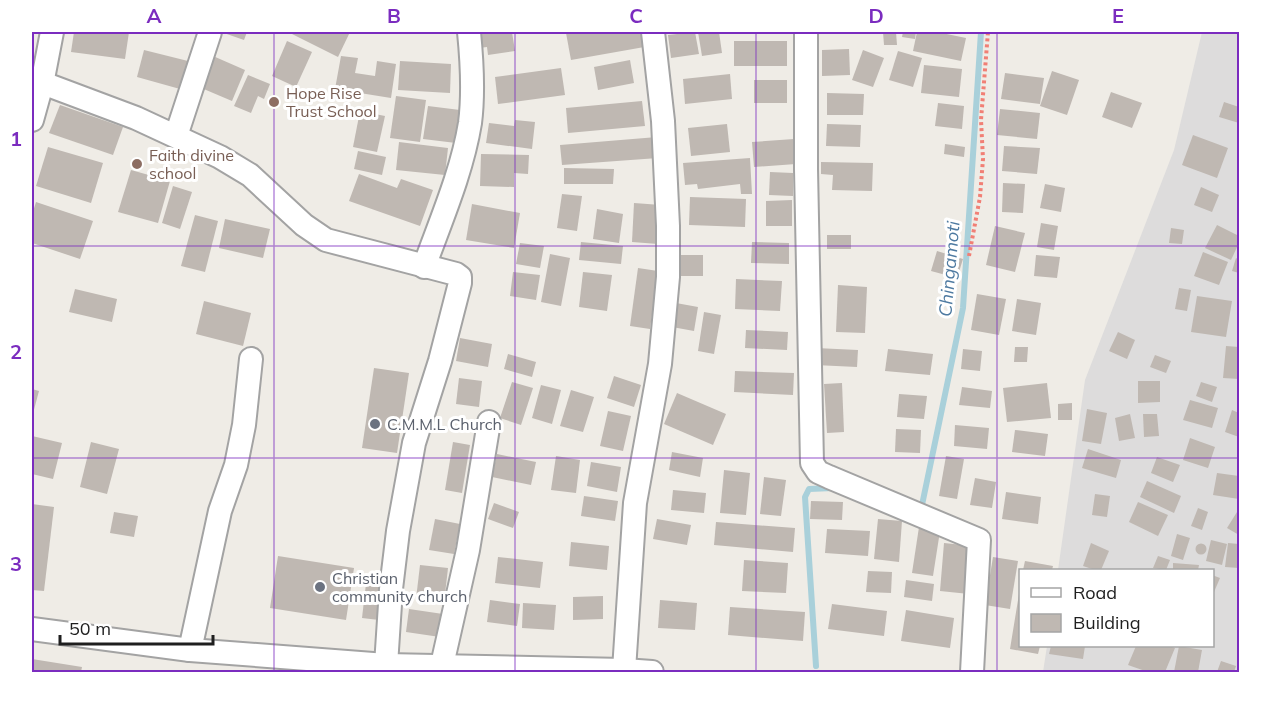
<svg xmlns="http://www.w3.org/2000/svg" width="1271" height="704" font-family="Mulish,sans-serif">
<style>
.residential{fill:#dddcdc}
.lines{fill:none;stroke-linecap:round;stroke-linejoin:round}
.stream{stroke:#a9d0da;stroke-width:6}
.building{fill:#bfb8b2}
.minor-casing{stroke:#a3a3a3;stroke-width:26}
.path{stroke:#f17f75;stroke-width:4;stroke-dasharray:3 3;stroke-linecap:butt}
.minor{stroke:#fff;stroke-width:22}
.grid{fill:none;stroke:#7b2cbf;stroke-width:1.5;stroke-opacity:0.55}
.education-dot{fill:#8d6e63;stroke:#fff;stroke-width:2}
.worship-dot{fill:#6b7280;stroke:#fff;stroke-width:2}
.labels{text-anchor:middle;dominant-baseline:central;stroke-width:6;stroke-linejoin:round;paint-order:stroke}
.education-label{font-size:16px;fill:#785e54;stroke:#fff;text-anchor:start}
.worship-label{font-size:16px;fill:#5b616d;stroke:#fff;text-anchor:start}
.water-label{font-size:18px;font-style:italic;fill:#4e7aa1;stroke:#fff}
.neatline{fill:none;stroke:#7b2cbf;stroke-width:2}
.grid-label{font-size:20px;text-anchor:middle;font-weight:bold;fill:#7b2cbf}
</style>
<rect width="100%" height="100%" fill="#efece6"/>
<path class="residential" d="M 1202,32 L 1239,32 L 1239,672 L 1043,672 L 1047,646 L 1212,646 L 1212,570 L 1058,570 L 1085,380 L 1174,150 Z"/>
<g class="lines">
<g class="stream">
<path d="M 922,505 L 963,308 L 981,32"/>
<path d="M 816,666 L 805,497 L 809,489 L 833,488"/>
</g>
</g>
<g class="building">
<path d="M 74,32 L 129,32 L 125,59 L 71,52 Z"/>
<path d="M 221,32 L 247,32 L 244,40 Z"/>
<path d="M 288,32 L 350,32 L 338,57 Z"/>
<path d="M 477,32 L 512,32 L 515,51 L 488,55 L 487,47 L 479,48 Z"/>
<path d="M 575,32 L 648,32 L 650,46 L 571,60 L 566,33 Z"/>
<path d="M 695,32 L 699,54 L 671,58 L 668,35 Z"/>
<path d="M 698,32 L 719,32 L 722,53 L 702,56 Z"/>
<path d="M 883,32 L 896,32 L 897,45 L 884,45 Z"/>
<path d="M 903,32 L 916,32 L 915,39 L 902,37 Z"/>
<path d="M 917,32 L 937,32 L 966,38 L 961,61 L 913,51 Z"/>
<path d="M 287,41 L 312,52 L 296,87 L 272,76 Z"/>
<rect x="734" y="41" width="53" height="25"/>
<path d="M 849,49 L 850,75 L 822,76 L 822,50 Z"/>
<path d="M 144,50 L 188,61 L 180,89 L 137,77 Z"/>
<path d="M 863,50 L 884,58 L 873,87 L 852,80 Z"/>
<path d="M 898,51 L 922,58 L 913,87 L 889,80 Z"/>
<path d="M 213,56 L 245,70 L 232,101 L 199,87 Z"/>
<path d="M 341,56 L 358,58 L 355,73 L 375,76 L 377,61 L 396,64 L 391,98 L 335,89 Z"/>
<path d="M 630,60 L 634,83 L 598,90 L 594,67 Z"/>
<path d="M 400,61 L 451,64 L 450,93 L 398,90 Z"/>
<path d="M 924,65 L 962,69 L 959,97 L 921,93 Z"/>
<path d="M 561,68 L 565,95 L 498,104 L 495,77 Z"/>
<path d="M 1052,71 L 1079,80 L 1067,115 L 1040,106 Z"/>
<path d="M 1005,73 L 1044,78 L 1040,104 L 1001,99 Z"/>
<path d="M 730,74 L 732,99 L 685,104 L 683,79 Z"/>
<path d="M 248,75 L 270,84 L 264,99 L 258,96 L 251,113 L 234,106 Z"/>
<rect x="754" y="80" width="33" height="23"/>
<path d="M 1111,92 L 1142,103 L 1132,128 L 1102,117 Z"/>
<path d="M 827,93 L 864,94 L 863,115 L 827,115 Z"/>
<path d="M 396,96 L 426,100 L 420,142 L 390,138 Z"/>
<path d="M 642,101 L 645,126 L 568,133 L 566,108 Z"/>
<path d="M 1224,102 L 1239,107 L 1239,123 L 1219,117 Z"/>
<path d="M 938,103 L 964,106 L 962,129 L 935,126 Z"/>
<path d="M 60,105 L 123,127 L 113,155 L 49,133 Z"/>
<path d="M 428,106 L 460,110 L 456,143 L 423,139 Z"/>
<path d="M 1000,109 L 1040,113 L 1037,139 L 997,135 Z"/>
<path d="M 360,111 L 385,116 L 377,152 L 353,147 Z"/>
<path d="M 515,120 L 535,122 L 532,149 L 486,143 L 489,123 L 514,126 Z"/>
<path d="M 727,124 L 730,152 L 691,156 L 688,128 Z"/>
<path d="M 827,124 L 861,125 L 860,147 L 826,146 Z"/>
<path d="M 1193,135 L 1228,148 L 1217,178 L 1182,165 Z"/>
<path d="M 657,137 L 658,158 L 562,165 L 560,145 Z"/>
<path d="M 794,139 L 796,164 L 754,167 L 752,142 Z"/>
<path d="M 399,142 L 448,148 L 445,175 L 396,170 Z"/>
<path d="M 945,144 L 965,147 L 964,157 L 944,154 Z"/>
<path d="M 1004,146 L 1040,148 L 1037,174 L 1002,171 Z"/>
<path d="M 48,147 L 103,163 L 91,203 L 36,186 Z"/>
<path d="M 358,151 L 386,157 L 382,175 L 354,169 Z"/>
<path d="M 481,154 L 529,155 L 528,174 L 514,173 L 514,187 L 480,186 Z"/>
<path d="M 750,158 L 752,194 L 741,194 L 740,184 L 698,189 L 697,184 L 685,185 L 683,163 Z"/>
<path d="M 821,162 L 873,163 L 872,191 L 832,190 L 833,175 L 821,174 Z"/>
<path d="M 564,168 L 614,169 L 613,184 L 564,184 Z"/>
<path d="M 131,170 L 170,181 L 158,223 L 118,212 Z"/>
<path d="M 770,172 L 793,173 L 793,196 L 769,195 Z"/>
<path d="M 359,174 L 397,188 L 401,179 L 433,190 L 420,226 L 349,201 Z"/>
<path d="M 1003,183 L 1025,184 L 1023,213 L 1002,212 Z"/>
<path d="M 1045,184 L 1065,188 L 1061,212 L 1040,208 Z"/>
<path d="M 173,186 L 192,192 L 180,229 L 162,223 Z"/>
<path d="M 1201,187 L 1219,195 L 1212,212 L 1194,205 Z"/>
<path d="M 562,194 L 582,196 L 577,231 L 557,228 Z"/>
<path d="M 690,197 L 746,199 L 745,227 L 689,225 Z"/>
<path d="M 792,200 L 792,226 L 766,226 L 766,201 Z"/>
<path d="M 36,202 L 93,221 L 80,259 L 32,243 L 32,215 Z"/>
<path d="M 634,203 L 661,205 L 658,244 L 632,242 Z"/>
<path d="M 472,204 L 520,213 L 514,248 L 466,240 Z"/>
<path d="M 597,209 L 623,214 L 619,243 L 593,239 Z"/>
<path d="M 195,215 L 218,221 L 205,272 L 181,266 Z"/>
<path d="M 225,219 L 270,229 L 263,258 L 219,248 Z"/>
<path d="M 1041,223 L 1058,226 L 1054,250 L 1037,247 Z"/>
<path d="M 1217,225 L 1239,236 L 1239,243 L 1231,260 L 1205,248 Z"/>
<path d="M 995,226 L 1025,233 L 1015,272 L 986,265 Z"/>
<path d="M 1171,228 L 1184,230 L 1182,244 L 1169,243 Z"/>
<rect x="827" y="235" width="24" height="14"/>
<path d="M 581,242 L 623,246 L 621,264 L 579,260 Z"/>
<path d="M 752,242 L 789,243 L 789,264 L 751,263 Z"/>
<path d="M 520,243 L 544,246 L 540,268 L 516,264 Z"/>
<path d="M 937,251 L 963,259 L 957,278 L 931,271 Z"/>
<path d="M 1203,252 L 1228,262 L 1219,285 L 1194,276 Z"/>
<path d="M 550,254 L 570,258 L 561,306 L 541,302 Z"/>
<rect x="680" y="255" width="23" height="21"/>
<path d="M 1036,255 L 1060,257 L 1057,278 L 1034,276 Z"/>
<path d="M 1236,258 L 1239,260 L 1239,273 L 1232,271 Z"/>
<path d="M 638,268 L 658,271 L 650,329 L 630,326 Z"/>
<path d="M 513,272 L 540,275 L 536,300 L 510,296 Z"/>
<path d="M 583,272 L 612,275 L 607,311 L 579,307 Z"/>
<path d="M 736,279 L 782,281 L 780,311 L 735,309 Z"/>
<path d="M 838,285 L 867,287 L 865,333 L 836,332 Z"/>
<path d="M 1179,288 L 1191,290 L 1187,311 L 1175,309 Z"/>
<path d="M 75,289 L 117,299 L 112,322 L 69,312 Z"/>
<path d="M 977,294 L 1006,299 L 999,335 L 971,330 Z"/>
<path d="M 1197,296 L 1232,301 L 1226,337 L 1191,332 Z"/>
<path d="M 1017,299 L 1041,303 L 1036,335 L 1012,331 Z"/>
<path d="M 204,301 L 251,313 L 243,346 L 196,334 Z"/>
<path d="M 676,303 L 698,307 L 694,331 L 672,327 Z"/>
<path d="M 704,312 L 721,315 L 714,354 L 698,351 Z"/>
<path d="M 746,330 L 788,332 L 787,350 L 745,348 Z"/>
<path d="M 1118,332 L 1135,340 L 1127,359 L 1109,351 Z"/>
<path d="M 460,338 L 492,344 L 488,367 L 456,361 Z"/>
<path d="M 1226,346 L 1239,347 L 1239,379 L 1223,378 Z"/>
<path d="M 1015,347 L 1028,347 L 1027,362 L 1014,362 Z"/>
<path d="M 816,348 L 858,350 L 857,367 L 815,365 Z"/>
<path d="M 888,349 L 933,354 L 930,375 L 885,371 Z"/>
<path d="M 963,349 L 982,351 L 980,371 L 961,369 Z"/>
<path d="M 508,354 L 536,362 L 532,377 L 504,369 Z"/>
<path d="M 1155,355 L 1171,361 L 1166,373 L 1150,367 Z"/>
<path d="M 374,368 L 409,373 L 397,453 L 362,448 Z"/>
<path d="M 735,371 L 794,373 L 793,395 L 734,392 Z"/>
<path d="M 614,376 L 641,385 L 634,407 L 607,398 Z"/>
<path d="M 459,378 L 482,381 L 479,407 L 456,404 Z"/>
<path d="M 1138,381 L 1160,381 L 1160,402 L 1138,403 Z"/>
<path d="M 512,382 L 533,388 L 521,425 L 500,418 Z"/>
<path d="M 1201,382 L 1217,387 L 1212,402 L 1196,396 Z"/>
<path d="M 842,383 L 844,432 L 827,433 L 824,384 Z"/>
<path d="M 1047,383 L 1051,418 L 1007,422 L 1003,388 Z"/>
<path d="M 541,385 L 561,390 L 552,424 L 532,418 Z"/>
<path d="M 962,387 L 992,391 L 990,408 L 959,405 Z"/>
<path d="M 32,389 L 39,391 L 32,417 Z"/>
<path d="M 571,390 L 594,397 L 583,432 L 560,426 Z"/>
<path d="M 677,393 L 726,414 L 713,445 L 664,424 Z"/>
<path d="M 899,394 L 927,396 L 924,419 L 897,417 Z"/>
<path d="M 1190,400 L 1218,408 L 1212,428 L 1183,420 Z"/>
<path d="M 1072,403 L 1072,420 L 1058,420 L 1058,404 Z"/>
<path d="M 1087,409 L 1107,413 L 1101,444 L 1082,441 Z"/>
<path d="M 1232,410 L 1239,413 L 1239,437 L 1225,432 Z"/>
<path d="M 608,411 L 631,416 L 623,451 L 600,446 Z"/>
<path d="M 1130,414 L 1135,438 L 1119,441 L 1115,418 Z"/>
<path d="M 1143,414 L 1157,414 L 1159,436 L 1144,437 Z"/>
<path d="M 955,425 L 989,428 L 987,449 L 954,446 Z"/>
<path d="M 896,429 L 921,430 L 920,453 L 895,452 Z"/>
<path d="M 1015,430 L 1048,434 L 1045,456 L 1012,452 Z"/>
<path d="M 32,436 L 62,443 L 53,479 L 32,474 Z"/>
<path d="M 1190,438 L 1215,447 L 1208,468 L 1183,460 Z"/>
<path d="M 91,442 L 119,449 L 107,494 L 80,487 Z"/>
<path d="M 453,442 L 470,445 L 462,493 L 445,490 Z"/>
<path d="M 1088,449 L 1121,460 L 1116,478 L 1082,468 Z"/>
<path d="M 672,452 L 703,458 L 700,477 L 669,470 Z"/>
<path d="M 497,454 L 536,462 L 531,485 L 492,477 Z"/>
<path d="M 556,456 L 580,460 L 576,493 L 551,490 Z"/>
<path d="M 946,456 L 964,459 L 957,499 L 939,496 Z"/>
<path d="M 1157,457 L 1180,465 L 1173,482 L 1151,473 Z"/>
<path d="M 591,462 L 621,467 L 617,492 L 587,486 Z"/>
<path d="M 724,470 L 750,473 L 746,515 L 720,513 Z"/>
<path d="M 1217,473 L 1239,476 L 1239,499 L 1213,495 Z"/>
<path d="M 764,477 L 786,480 L 781,516 L 760,514 Z"/>
<path d="M 975,478 L 996,482 L 992,508 L 970,505 Z"/>
<path d="M 1147,481 L 1181,496 L 1174,513 L 1140,497 Z"/>
<path d="M 673,490 L 706,493 L 704,513 L 671,510 Z"/>
<path d="M 1006,492 L 1041,497 L 1038,524 L 1002,519 Z"/>
<path d="M 1095,494 L 1110,496 L 1107,517 L 1092,515 Z"/>
<path d="M 584,496 L 618,501 L 615,521 L 581,516 Z"/>
<path d="M 811,501 L 843,502 L 842,520 L 810,519 Z"/>
<path d="M 1138,502 L 1168,515 L 1158,536 L 1129,522 Z"/>
<path d="M 494,503 L 519,512 L 513,528 L 488,519 Z"/>
<path d="M 32,504 L 54,507 L 44,591 L 32,590 Z"/>
<path d="M 1198,508 L 1208,512 L 1202,530 L 1191,526 Z"/>
<path d="M 114,512 L 138,516 L 134,537 L 110,533 Z"/>
<path d="M 1237,512 L 1239,513 L 1239,535 L 1227,528 Z"/>
<path d="M 435,519 L 460,524 L 454,554 L 429,550 Z"/>
<path d="M 657,519 L 691,525 L 687,545 L 653,539 Z"/>
<path d="M 878,519 L 902,521 L 899,562 L 874,559 Z"/>
<path d="M 716,522 L 795,528 L 793,552 L 714,545 Z"/>
<path d="M 919,527 L 940,531 L 933,576 L 912,573 Z"/>
<path d="M 827,529 L 870,531 L 868,556 L 825,553 Z"/>
<path d="M 1177,534 L 1190,538 L 1183,560 L 1171,556 Z"/>
<path d="M 1211,540 L 1227,544 L 1222,565 L 1206,561 Z"/>
<path d="M 571,542 L 609,546 L 607,570 L 569,566 Z"/>
<path d="M 944,543 L 973,546 L 969,594 L 940,591 Z"/>
<path d="M 1091,543 L 1109,551 L 1101,570 L 1095,570 L 1083,566 Z"/>
<path d="M 1228,543 L 1239,544 L 1239,568 L 1225,567 Z"/>
<circle cx="1201" cy="549" r="5.5"/>
<path d="M 278,556 L 354,568 L 346,620 L 270,608 Z"/>
<path d="M 1158,556 L 1170,560 L 1166,570 L 1153,568 Z"/>
<path d="M 498,557 L 543,562 L 540,588 L 495,583 Z"/>
<path d="M 993,557 L 1018,561 L 1010,609 L 985,605 Z"/>
<path d="M 744,560 L 788,563 L 786,593 L 742,591 Z"/>
<path d="M 1025,561 L 1053,566 L 1052,570 L 1023,570 Z"/>
<path d="M 1173,563 L 1199,565 L 1198,570 L 1173,570 Z"/>
<path d="M 420,565 L 448,568 L 444,603 L 416,599 Z"/>
<path d="M 868,571 L 892,572 L 891,593 L 866,592 Z"/>
<path d="M 367,575 L 384,576 L 379,620 L 362,618 Z"/>
<path d="M 1212,575 L 1220,578 L 1214,592 L 1212,591 Z"/>
<path d="M 906,580 L 934,584 L 932,601 L 904,597 Z"/>
<path d="M 1019,594 L 1020,645 L 1040,646 L 1038,654 L 1010,649 Z"/>
<path d="M 603,596 L 603,619 L 573,620 L 573,597 Z"/>
<path d="M 490,600 L 520,604 L 517,626 L 487,622 Z"/>
<path d="M 660,600 L 697,603 L 695,630 L 658,628 Z"/>
<path d="M 523,603 L 556,605 L 554,630 L 522,628 Z"/>
<path d="M 832,604 L 887,611 L 884,636 L 828,629 Z"/>
<path d="M 730,607 L 805,612 L 803,641 L 728,635 Z"/>
<path d="M 409,609 L 443,614 L 440,637 L 406,632 Z"/>
<path d="M 906,610 L 954,618 L 950,648 L 901,641 Z"/>
<path d="M 1051,646 L 1085,646 L 1083,659 L 1049,654 Z"/>
<path d="M 1136,646 L 1169,646 L 1175,648 L 1165,672 L 1148,672 L 1128,665 Z"/>
<path d="M 1179,646 L 1202,650 L 1198,672 L 1174,672 Z"/>
<path d="M 32,659 L 82,667 L 81,672 L 32,672 Z"/>
<path d="M 1221,661 L 1236,666 L 1234,672 L 1217,672 Z"/>
</g>
<g class="lines">
<defs>
<g id="minor">
<path d="M 806,32 L 806,169 L 812,463 L 818,472 L 829,477 L 979,540 L 972,672"/>
<path d="M 32,79 L 136,118 L 220,157 L 250,175 L 304,225 L 326,240 L 456,274 L 460,277 L 460,283 L 440,361 L 414,443 L 398,531 L 391,589 L 386,665"/>
<path d="M 32,120 L 42,84 L 52,32"/>
<path d="M 176,136 L 210,32"/>
<path d="M 424,267 C 441,220 462,172 470,123 C 474,92 472,62 469,32"/>
<path d="M 32,629 L 190,650 L 386,665 L 624,670 L 652,672"/>
<path d="M 190,650 L 220,511 L 236,465 L 244,425 L 251,359"/>
<path d="M 442,665 L 468,550 L 489,422"/>
<path d="M 624,670 L 635,503 L 660,364 L 668,277 L 668,226 L 663,121 L 653,32"/>
</g>
</defs>
<use href="#minor" class="minor-casing"/>
<path class="path" d="M 969,256 L 980,197 L 983,159 L 981,120 L 988,32"/>
<use href="#minor" class="minor"/>
</g>
<path class="grid" d="M 274,32 L 274,672M 515,32 L 515,672M 756,32 L 756,672M 997,32 L 997,672M 32,246 L 1240,246M 32,458 L 1240,458"/>
<g class="education-dot">
<circle cx="274" cy="102" r="6"/>
<circle cx="137" cy="164" r="6"/>
</g>
<g class="worship-dot">
<circle cx="375" cy="424" r="6"/>
<circle cx="320" cy="587" r="6"/>
</g>
<g class="labels">
<g class="education-label">
<text x="286" y="93">Hope Rise<tspan x="286" dy="18">Trust School</tspan></text>
<text x="149" y="155">Faith divine<tspan x="149" dy="18">school</tspan></text>
</g>
<g class="worship-label">
<text x="387" y="424">C.M.M.L Church</text>
<text x="332" y="578">Christian<tspan x="332" dy="18">community church</tspan></text>
</g>
<g class="water-label">
<text transform="translate(949 269) rotate(-85)">Chingamoti</text>
</g>
</g>
<rect width="1271" height="704" fill="none" stroke="#ffffff" stroke-width="66"/>
<rect x="1019" y="569" width="195" height="78" fill="#ffffff" stroke="#a5a5a5" stroke-width="1.5"/>
<rect x="1031" y="588" width="30" height="9" fill="#ffffff" stroke="#a5a5a5" stroke-width="1.5"/>
<text x="1073" y="599" font-size="18" fill="#1f1f1f">Road</text>
<rect x="1031" y="614" width="30" height="18" fill="#bfb8b2" stroke="#a5a5a5" stroke-width="1.5"/>
<text x="1073" y="629" font-size="18" fill="#1f1f1f">Building</text>
<path d="M60 635v9h153v-9" fill="none" stroke="#1f1f1f" stroke-width="3"/>
<text x="69" y="635" font-size="18" fill="#1f1f1f" stroke="#ffffff" stroke-width="4.5" paint-order="stroke">50 m</text>
<rect x="33" y="33" width="1205" height="638" class="neatline"/>
<g class="grid-label">
<text x="154" y="23">A</text>
<text x="394" y="23">B</text>
<text x="636" y="23">C</text>
<text x="876" y="23">D</text>
<text x="1118" y="23">E</text>
<text x="16" y="146">1</text>
<text x="16" y="359">2</text>
<text x="16" y="571">3</text>
</g>
</svg>
